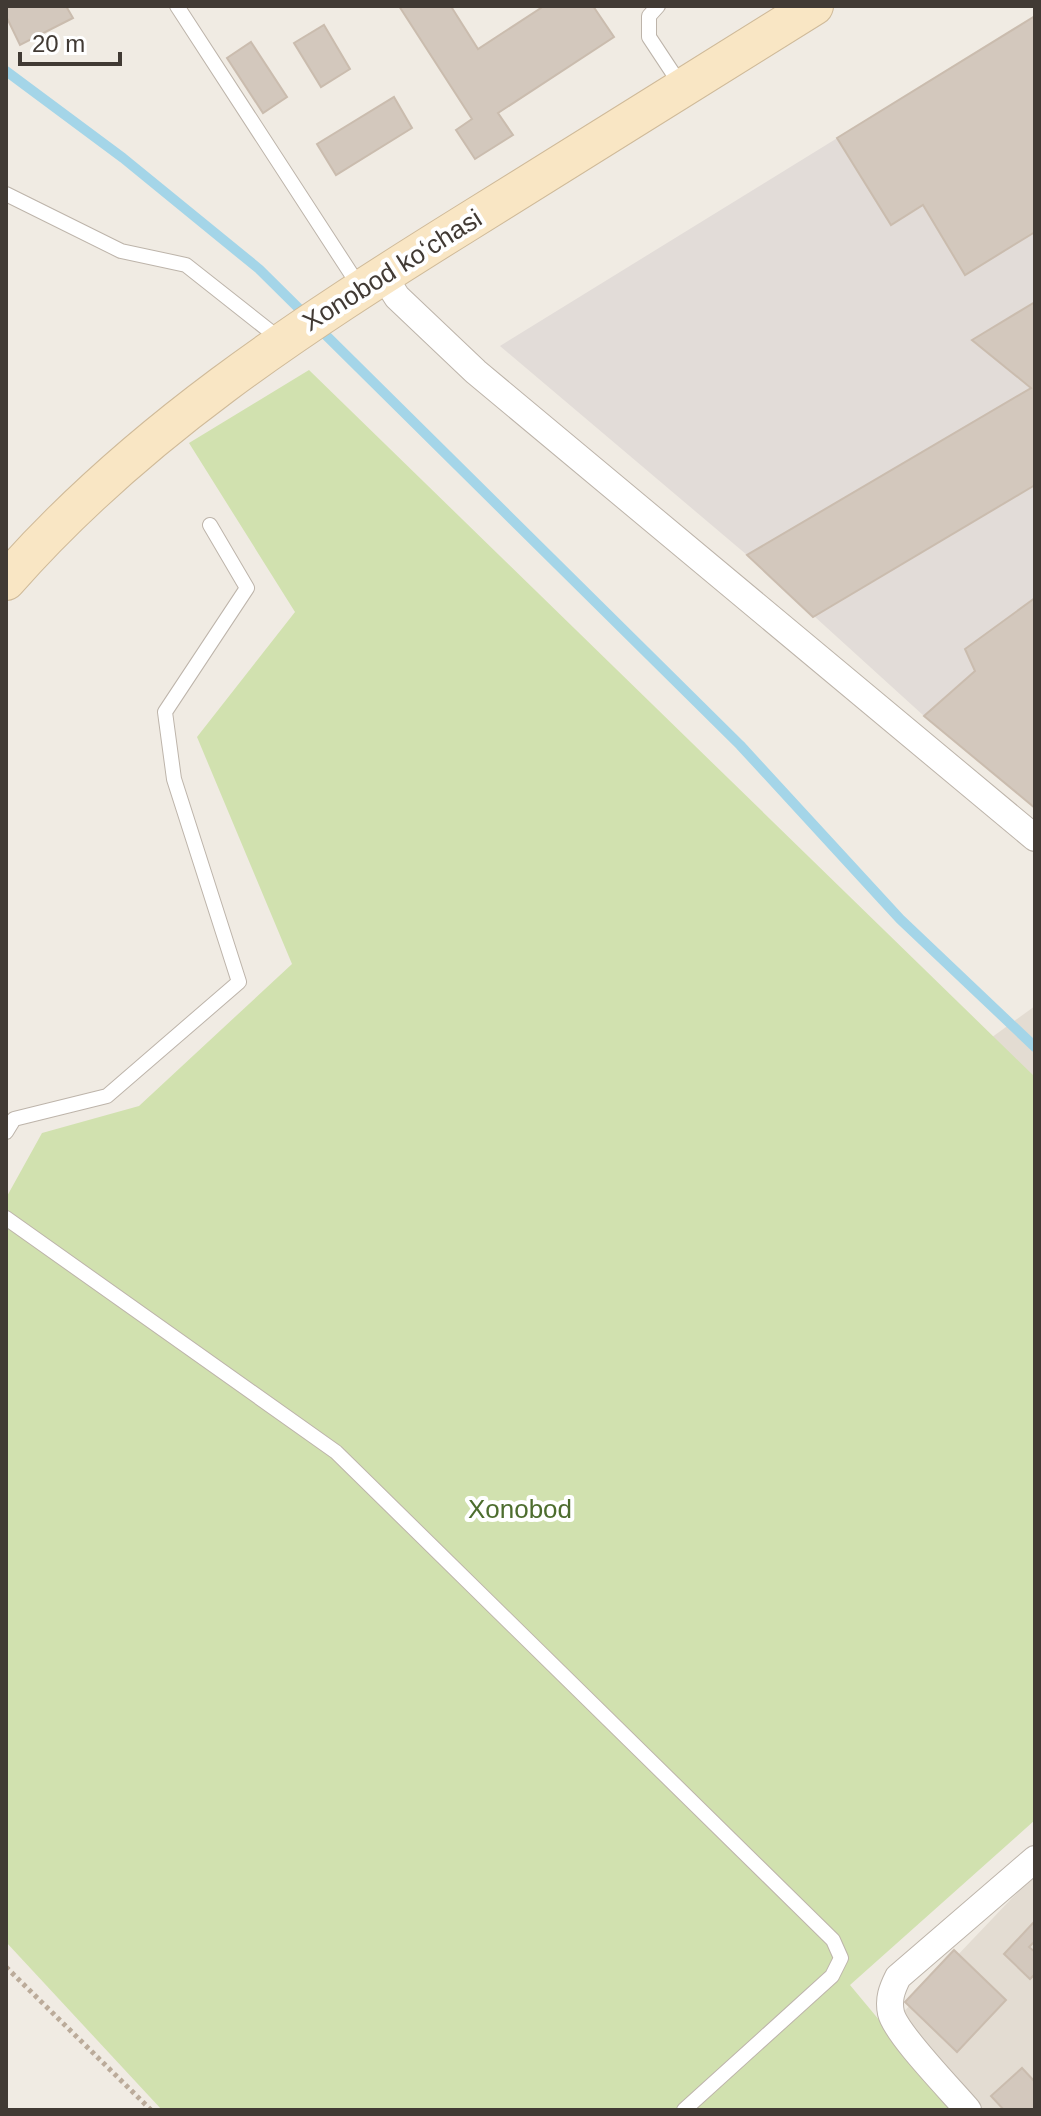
<svg xmlns="http://www.w3.org/2000/svg" width="1041" height="2116" font-family="Helvetica,sans-serif">
<style>
.residential{fill:#e3dcd2}
.industrial{fill:#e2dcd8}
.green{fill:#d1e1af}
.lines{fill:none;stroke-linecap:round;stroke-linejoin:round}
.stream{stroke:#a4d5e8;stroke-width:10}
.building{fill:#d3c8bd;stroke:#cabcae;stroke-width:2}
.service-casing{stroke:#bdb4aa;stroke-width:16}
.minor-casing{stroke:#bdb4aa;stroke-width:28}
.secondary-casing{stroke:#cfba99;stroke-width:40}
.path{stroke:#bbab9a;stroke-width:5;stroke-dasharray:4 4;stroke-linecap:butt}
.service{stroke:#fff;stroke-width:14}
.minor{stroke:#fff;stroke-width:26}
.secondary{stroke:#f9e6c4;stroke-width:38}
.labels{text-anchor:middle;dominant-baseline:central;stroke-width:8;stroke-linejoin:round;paint-order:stroke}
.street-label{font-size:26px;fill:#413a34;stroke:#fff}
.park-label{font-size:26px;fill:#4d6d2e;stroke:#fff}
</style>
<rect width="100%" height="100%" fill="#f0ebe3"/>
<g class="residential">
<path d="M 1035,1006 L 1035,1089 L 984,1043 Z"/>
<path d="M 1035,1874 L 1035,2110 L 959,2110 L 892,2024 Z"/>
</g>
<path class="industrial" d="M 1035,16 L 1035,808 L 924,716 L 747,555 L 500,346 Z"/>
<path class="green" d="M 309,370 L 1035,1077 L 1035,1820 L 850,1985 L 954,2110 L 162,2110 L 6,1942 L 6,1198 L 42,1133 L 139,1106 L 292,964 L 197,737 L 295,612 L 189,443 Z"/>
<g class="lines">
<path class="stream" d="M 6,71 L 123,158 L 259,269 L 740,745 L 900,919 L 1035,1047"/>
</g>
<g class="building">
<path d="M 6,6 L 66,6 L 73,18 L 20,45 L 6,16 Z"/>
<path d="M 399,6 L 454,6 L 452,8 L 478,49 L 544,6 L 593,6 L 614,37 L 498,113 L 513,135 L 475,159 L 456,130 L 472,119 Z"/>
<path d="M 1035,16 L 1035,232 L 965,275 L 923,205 L 891,225 L 837,138 Z"/>
<path d="M 324,25 L 350,69 L 321,87 L 294,43 Z"/>
<path d="M 251,42 L 287,97 L 263,113 L 227,58 Z"/>
<path d="M 394,97 L 412,128 L 336,175 L 317,144 Z"/>
<path d="M 1035,302 L 1035,485 L 813,617 L 747,555 L 1031,388 L 972,340 Z"/>
<path d="M 1035,598 L 1035,808 L 924,716 L 975,671 L 965,649 Z"/>
<path d="M 1034,1922 L 1035,1941 L 1029,1947 L 1035,1952 L 1035,1974 L 1030,1979 L 1004,1954 Z"/>
<path d="M 954,1950 L 1006,2000 L 957,2052 L 905,2002 Z"/>
<path d="M 1022,2068 L 1035,2082 L 1035,2110 L 1004,2110 L 991,2096 Z"/>
</g>
<g class="lines">
<defs>
<g id="service">
<path d="M 177,6 L 361,289"/>
<path d="M 658,6 L 649,16 L 649,37 L 682,87"/>
<path d="M 6,194 L 121,251 L 186,265 L 281,340"/>
<path d="M 6,1132 L 14,1119 L 107,1096 L 239,982 L 174,779 L 165,712 L 247,588 L 210,525"/>
<path d="M 6,1218 L 336,1452 L 833,1940 L 841,1958 L 832,1976 L 684,2110"/>
</g>
<g id="minor">
<path d="M 383,275 L 397,297 L 476,372 L 1035,838"/>
<path d="M 968,2110 C 952,2091 896,2034 891,2013 C 888,1999 892,1989 898,1977 L 1035,1859"/>
</g>
<path id="secondary" d="M 6,581 C 137,432 299,327 466,223 C 582,151 698,78 814,6"/>
</defs>
<use href="#service" class="service-casing"/>
<use href="#minor" class="minor-casing"/>
<use href="#secondary" class="secondary-casing"/>
<path class="path" d="M 6,1967 L 151,2110"/>
<use href="#service" class="service"/>
<use href="#minor" class="minor"/>
<use href="#secondary" class="secondary"/>
</g>
<g class="labels">
<g class="street-label">
<text transform="translate(392 270) rotate(-32)">Xonobod koʻchasi</text>
</g>
<g class="park-label">
<text x="520" y="1509">Xonobod</text>
</g>
</g>
<rect width="1041" height="2116" fill="none" stroke="#413a34" stroke-width="16"/>
<path d="M20 52v12h100v-12" fill="none" stroke="#413a34" stroke-width="4"/>
<text x="32" y="52" font-size="24" fill="#413a34" stroke="#ffffff" stroke-width="6" paint-order="stroke">20 m</text>
</svg>
